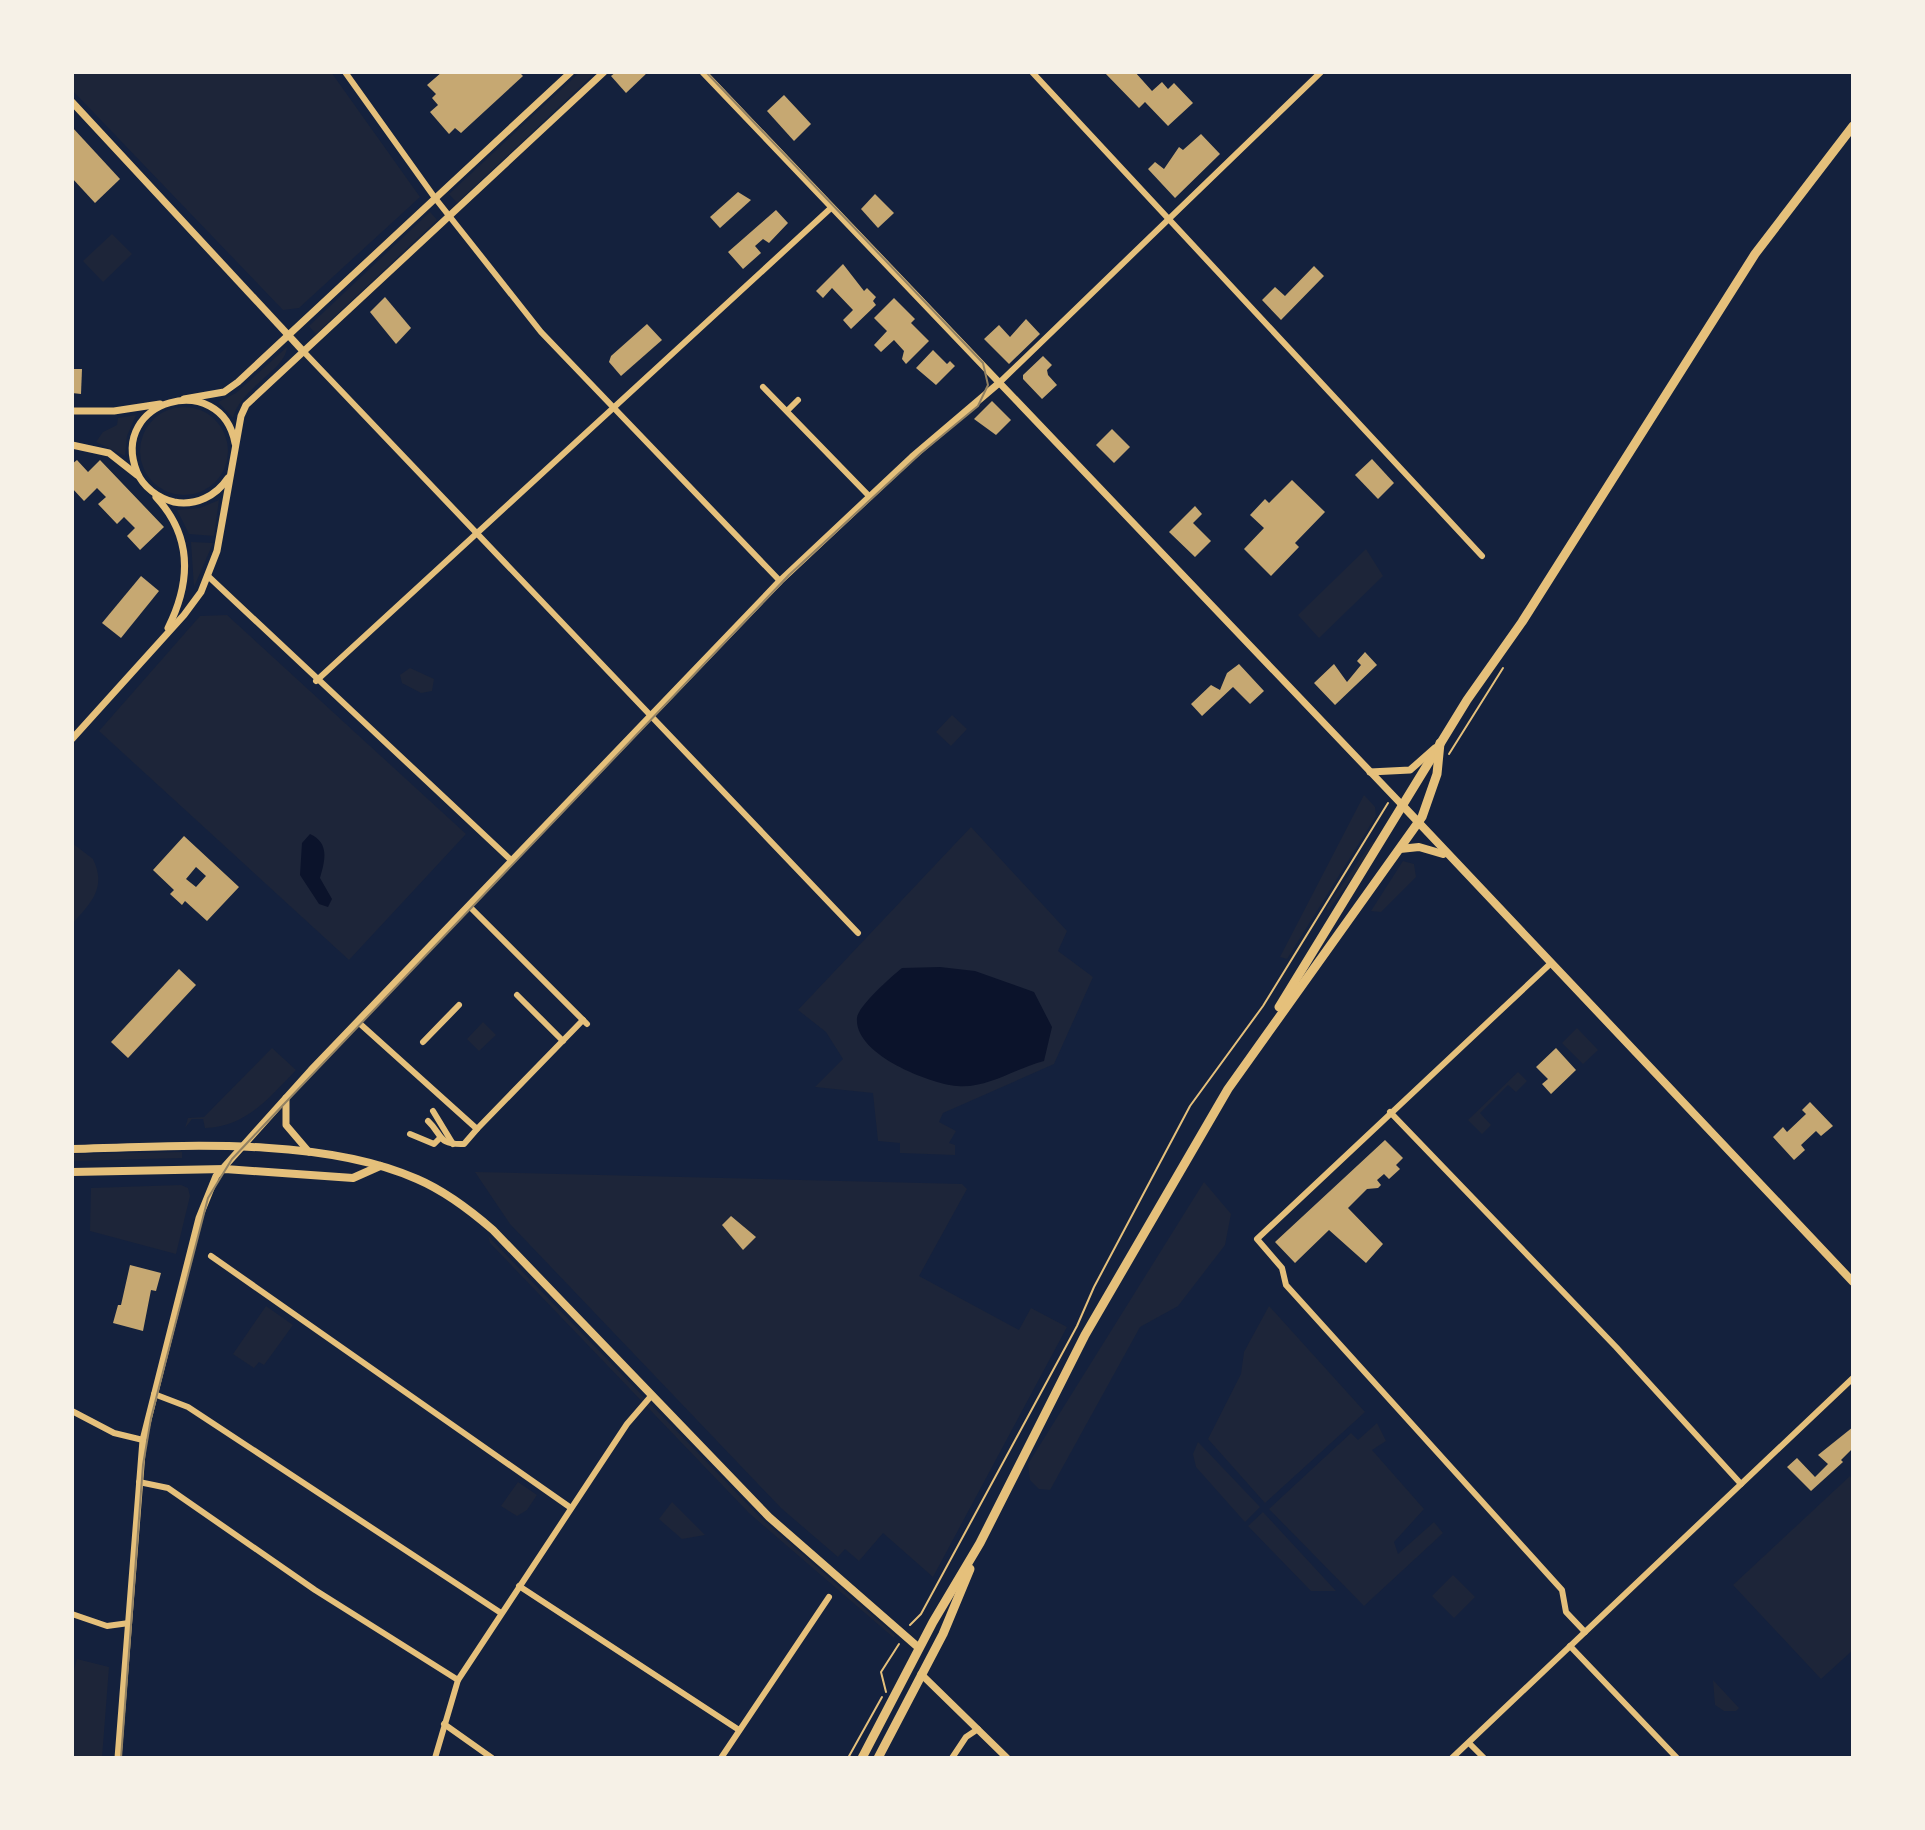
<svg xmlns="http://www.w3.org/2000/svg" width="1925" height="1830" font-family="Signika,sans-serif">
<style>
.green{fill:#1d2539}
.water{fill:#0b132b}
.building{fill:#c6a872;fill-rule:evenodd}
.lines{fill:none;stroke-linecap:round;stroke-linejoin:round}
.path{stroke:#e5c07b;stroke-width:2}
.minor{stroke:#e5c07b;stroke-width:6}
.tertiary{stroke:#e5c07b;stroke-width:7}
.secondary{stroke:#e5c07b;stroke-width:8}
.primary{stroke:#e5c07b;stroke-width:9}
.tram{stroke:#918062;stroke-width:2}
</style>
<rect width="100%" height="100%" fill="#14213d"/>
<g class="green">
<path d="M 72,72 L 331,72 L 420,197 L 299,308 L 283,310 L 72,90 Z"/>
<path d="M 580,72 L 596,72 L 457,203 L 449,194 Z"/>
<path d="M 430,212 L 437,220 L 316,334 L 309,326 Z"/>
<path d="M 112,234 L 132,254 L 103,282 L 83,261 Z"/>
<path d="M 287,347 C 286,370 240,388 233,418 L 218,402 L 236,393 Z"/>
<circle cx="184" cy="451" r="44"/>
<path d="M 136,415 L 127,436 L 125,456 L 96,442 L 103,432 L 117,425 L 118,418 Z"/>
<path d="M 219,500 L 214,536 L 189,534 L 177,510 L 200,508 Z"/>
<path d="M 191,542 L 213,543 L 194,587 Z"/>
<path d="M 1366,549 L 1383,576 L 1319,638 L 1298,615 Z"/>
<path d="M 227,615 L 466,834 L 349,960 L 99,731 L 200,616 Z"/>
<path d="M 410,668 L 434,679 L 432,691 L 421,693 L 402,683 L 400,675 Z"/>
<path d="M 952,715 L 967,729 L 951,746 L 936,732 Z"/>
<path d="M 1364,795 L 1375,807 L 1376,816 L 1287,959 L 1280,957 Z"/>
<path d="M 971,827 L 1067,931 L 1058,951 L 1093,977 L 1054,1064 L 943,1113 L 939,1122 L 956,1131 L 949,1143 L 955,1145 L 955,1155 L 900,1153 L 900,1143 L 878,1141 L 873,1093 L 815,1087 L 843,1059 L 826,1032 L 798,1010 Z"/>
<path d="M 1372,842 L 1377,843 L 1328,911 L 1326,908 Z"/>
<path d="M 72,843 L 93,859 C 107,888 91,903 72,924 Z"/>
<path d="M 1403,861 L 1414,864 L 1416,877 L 1381,912 L 1371,911 Z"/>
<path d="M 483,1022 L 496,1035 L 479,1051 L 467,1039 Z"/>
<path d="M 1577,1028 L 1598,1050 L 1583,1064 L 1562,1043 Z"/>
<path d="M 272,1048 L 296,1070 C 268,1099 247,1126 205,1128 L 203,1119 L 192,1119 L 185,1128 L 188,1118 L 204,1117 Z"/>
<path d="M 1518,1072 L 1527,1081 L 1516,1092 L 1508,1085 L 1480,1113 L 1491,1125 L 1482,1134 L 1468,1120 Z"/>
<path d="M 182,1152 L 182,1158 L 72,1161 L 72,1154 Z"/>
<path d="M 475,1172 L 962,1184 L 967,1189 L 919,1276 L 1019,1330 L 1031,1308 L 1067,1327 L 933,1577 L 883,1533 L 859,1561 L 845,1549 L 838,1557 L 781,1508 L 510,1224 Z"/>
<path d="M 1204,1182 L 1231,1214 L 1225,1245 L 1178,1306 L 1140,1327 L 1050,1490 L 1039,1489 L 1030,1480 L 1028,1464 Z"/>
<path d="M 181,1185 L 188,1188 L 190,1196 L 176,1254 L 90,1231 L 91,1188 Z"/>
<path d="M 488,1236 L 759,1516 L 895,1635 L 894,1638 L 749,1513 L 490,1243 Z"/>
<path d="M 266,1306 L 293,1325 L 264,1365 L 259,1362 L 254,1368 L 233,1354 Z"/>
<path d="M 1269,1306 L 1365,1412 L 1265,1503 L 1208,1439 L 1241,1374 L 1244,1352 Z"/>
<path d="M 1377,1423 L 1386,1441 L 1372,1450 L 1424,1509 L 1394,1542 L 1398,1554 L 1434,1522 L 1443,1533 L 1364,1606 L 1269,1509 L 1351,1433 L 1358,1440 Z"/>
<path d="M 1198,1442 L 1260,1507 L 1245,1522 L 1196,1467 L 1193,1454 Z"/>
<path d="M 1850,1476 L 1853,1480 L 1853,1650 L 1821,1679 L 1733,1585 Z"/>
<path d="M 518,1482 L 537,1495 L 527,1510 L 517,1516 L 501,1506 Z"/>
<path d="M 672,1502 L 705,1535 L 682,1539 L 659,1519 Z"/>
<path d="M 1263,1512 L 1336,1591 L 1311,1591 L 1248,1526 Z"/>
<path d="M 1453,1575 L 1475,1597 L 1454,1618 L 1432,1596 Z"/>
<path d="M 77,1659 L 109,1667 L 102,1758 L 72,1758 L 72,1678 Z"/>
<path d="M 1713,1680 L 1739,1708 L 1736,1711 L 1724,1711 L 1715,1705 Z"/>
</g>
<g class="water">
<path d="M 310,834 C 330,843 325,861 320,878 L 332,899 L 328,907 L 319,904 L 300,875 L 302,843 Z"/>
<path d="M 940,967 L 975,971 L 1034,992 L 1052,1027 L 1044,1061 C 1016,1068 987,1089 957,1086 C 928,1083 854,1054 857,1018 C 858,1006 892,976 902,968 Z"/>
</g>
<g class="building">
<path d="M 442,72 L 519,72 L 523,76 L 461,133 L 455,128 L 449,134 L 430,112 L 438,105 L 432,98 L 436,94 L 427,85 Z"/>
<path d="M 616,72 L 648,72 L 626,93 L 611,76 Z"/>
<path d="M 1104,72 L 1135,72 L 1152,91 L 1162,82 L 1168,89 L 1174,83 L 1193,103 L 1168,126 L 1145,102 L 1139,108 Z"/>
<path d="M 784,95 L 811,124 L 794,141 L 767,111 Z"/>
<path d="M 72,127 L 120,179 L 95,203 L 72,178 Z"/>
<path d="M 1201,134 L 1220,154 L 1175,198 L 1148,169 L 1155,162 L 1164,169 L 1179,147 L 1183,150 Z"/>
<path d="M 738,192 L 751,200 L 720,228 L 710,217 Z"/>
<path d="M 875,194 L 894,213 L 878,228 L 861,209 Z"/>
<path d="M 776,210 L 788,223 L 769,243 L 763,239 L 755,246 L 761,253 L 743,269 L 728,252 Z"/>
<path d="M 843,264 L 864,291 L 867,288 L 876,297 L 873,301 L 876,305 L 851,329 L 843,320 L 853,310 L 832,288 L 823,298 L 816,291 Z"/>
<path d="M 1314,266 L 1324,276 L 1281,320 L 1262,300 L 1275,287 L 1285,296 Z"/>
<path d="M 385,297 L 411,328 L 396,344 L 370,312 Z"/>
<path d="M 894,298 L 915,319 L 911,323 L 929,341 L 906,364 L 902,359 L 904,351 L 894,340 L 881,352 L 874,345 L 887,331 L 874,318 Z"/>
<path d="M 1026,319 L 1040,334 L 1009,364 L 984,339 L 999,325 L 1010,337 Z"/>
<path d="M 647,324 L 662,340 L 621,376 L 609,362 L 611,356 Z"/>
<path d="M 933,350 L 947,364 L 950,361 L 955,366 L 936,385 L 916,368 Z"/>
<path d="M 1043,356 L 1052,365 L 1047,370 L 1048,375 L 1057,385 L 1042,399 L 1023,379 L 1023,375 Z"/>
<path d="M 72,369 L 82,369 L 81,394 L 72,393 Z"/>
<path d="M 992,401 L 1011,420 L 996,435 L 974,419 Z"/>
<path d="M 1112,429 L 1130,447 L 1114,463 L 1096,445 Z"/>
<path d="M 1372,459 L 1394,483 L 1378,499 L 1355,475 Z"/>
<path d="M 77,460 L 88,472 L 100,460 L 164,527 L 140,550 L 127,536 L 135,528 L 124,517 L 117,524 L 98,504 L 106,497 L 97,488 L 84,501 L 72,488 L 72,464 Z"/>
<path d="M 1292,480 L 1325,512 L 1295,543 L 1299,547 L 1271,576 L 1244,549 L 1264,528 L 1250,515 L 1265,499 L 1269,503 Z"/>
<path d="M 1195,506 L 1202,514 L 1193,523 L 1211,541 L 1195,557 L 1169,532 Z"/>
<path d="M 141,576 L 159,591 L 121,638 L 102,623 Z"/>
<path d="M 1365,652 L 1377,665 L 1335,705 L 1314,683 L 1334,664 L 1347,682 L 1361,665 L 1357,661 Z"/>
<path d="M 1239,664 L 1264,691 L 1250,704 L 1233,687 L 1202,716 L 1191,704 L 1211,685 L 1220,690 L 1227,673 Z"/>
<path d="M 184,836 L 239,887 L 207,921 L 185,901 L 182,905 L 170,894 L 174,890 L 153,870 ZM 196,867 L 206,876 L 196,887 L 186,879 Z"/>
<path d="M 179,969 L 196,985 L 128,1058 L 111,1042 Z"/>
<path d="M 1556,1048 L 1576,1070 L 1551,1094 L 1542,1084 L 1548,1079 L 1536,1067 Z"/>
<path d="M 1810,1102 L 1833,1126 L 1821,1136 L 1816,1131 L 1801,1145 L 1805,1150 L 1794,1160 L 1773,1137 L 1783,1127 L 1787,1132 L 1806,1114 L 1802,1110 Z"/>
<path d="M 1385,1140 L 1403,1158 L 1396,1165 L 1400,1169 L 1389,1179 L 1384,1174 L 1377,1180 L 1381,1185 L 1378,1188 L 1367,1189 L 1348,1208 L 1383,1244 L 1366,1263 L 1329,1230 L 1295,1263 L 1275,1242 Z"/>
<path d="M 731,1216 L 756,1237 L 743,1250 L 722,1225 Z"/>
<path d="M 130,1265 L 161,1273 L 156,1291 L 151,1290 L 143,1331 L 113,1323 L 118,1305 L 121,1305 Z"/>
<path d="M 1853,1427 L 1853,1448 L 1841,1460 L 1843,1462 L 1811,1491 L 1787,1467 L 1797,1458 L 1815,1477 L 1828,1464 L 1818,1455 Z"/>
</g>
<g class="lines">
<g class="path">
<path d="M 1449,754 L 1503,668"/>
<path d="M 910,1625 L 921,1614 L 1077,1326 L 1094,1287 L 1190,1106 L 1263,1006 L 1388,803"/>
<path d="M 886,1692 L 881,1672 L 899,1644"/>
<path d="M 848,1758 L 882,1697"/>
</g>
<g class="minor">
<path d="M 345,72 L 435,198 L 541,332 L 780,581"/>
<path d="M 1032,72 L 1482,556"/>
<path d="M 303,351 L 858,933"/>
<path d="M 999,383 L 1321,72"/>
<path d="M 763,387 L 870,497"/>
<path d="M 787,411 L 798,400"/>
<path d="M 209,577 L 512,861"/>
<path d="M 316,681 L 832,207"/>
<path d="M 469,906 L 587,1024"/>
<path d="M 1550,964 L 1257,1239 L 1282,1268 L 1286,1285 L 1562,1590 L 1566,1612 L 1585,1632"/>
<path d="M 517,995 L 563,1041"/>
<path d="M 358,1022 L 477,1129 L 583,1020"/>
<path d="M 423,1042 L 459,1005"/>
<path d="M 433,1111 L 453,1144"/>
<path d="M 1390,1112 L 1616,1347 L 1741,1484"/>
<path d="M 428,1121 C 443,1135 437,1145 464,1144 L 477,1129"/>
<path d="M 410,1134 L 434,1144 L 440,1138"/>
<path d="M 211,1256 L 571,1508"/>
<path d="M 154,1394 L 188,1407 L 501,1613"/>
<path d="M 72,1411 L 114,1433 L 143,1440"/>
<path d="M 139,1482 L 168,1488 L 315,1590 L 458,1680"/>
<path d="M 519,1586 L 739,1730"/>
<path d="M 72,1614 L 107,1626 L 129,1623"/>
<path d="M 1570,1646 L 1677,1758"/>
<path d="M 444,1724 L 492,1758"/>
<path d="M 1469,1743 L 1484,1758"/>
<path d="M 435,1758 L 458,1680 L 627,1424 L 652,1395"/>
<path d="M 721,1758 L 829,1597"/>
<path d="M 952,1758 L 966,1737 L 978,1729"/>
<path d="M 1452,1758 L 1853,1378"/>
</g>
<g class="tertiary">
<path d="M 703,72 L 1404,807"/>
<path d="M 72,102 L 303,351"/>
<path d="M 184,399 L 224,392 L 238,382 L 571,72"/>
<path d="M 72,411 L 114,411 L 160,404"/>
<path d="M 72,445 L 109,453 L 137,475"/>
<path d="M 228,478 C 216,496 196,506 174,502 C 158,498 143,487 137,472 C 108,400 221,369 235,443"/>
<path d="M 156,497 C 193,537 191,582 168,628"/>
<path d="M 72,739 L 184,615 L 201,592 L 217,551 L 241,416 L 246,405 L 604,72"/>
<path d="M 1370,772 L 1410,770 L 1435,748"/>
<path d="M 286,1098 L 286,1125 L 309,1152"/>
<path d="M 921,1674 L 1007,1758"/>
<path d="M 118,1758 L 143,1440 L 199,1218 L 216,1176 L 311,1070 L 780,581 L 912,457 L 999,383"/>
</g>
<g class="secondary">
<path d="M 1404,807 L 1853,1282"/>
<path d="M 1400,849 L 1419,847 L 1443,854"/>
<path d="M 72,1149 C 176,1146 321,1136 417,1179 C 445,1191 470,1210 493,1230 L 769,1517 L 919,1648"/>
<path d="M 72,1172 L 225,1169 L 353,1178 L 380,1166"/>
</g>
<g class="primary">
<path d="M 1279,1007 L 1467,700 L 1522,622 L 1755,254 L 1853,126"/>
<path d="M 862,1758 L 933,1622 L 980,1543 L 1085,1335 L 1228,1089 L 1422,817 L 1437,774 L 1440,743"/>
<path d="M 878,1758 L 943,1634 L 970,1569"/>
</g>
<path class="tram" d="M 121,1758 L 143,1465 L 151,1418 L 208,1198 L 232,1159 L 265,1124 L 789,575 L 921,453 L 978,406 L 988,385 L 983,363 L 706,72"/>
</g>
<rect width="1925" height="1830" fill="none" stroke="#f6f1e7" stroke-width="148"/>
</svg>
